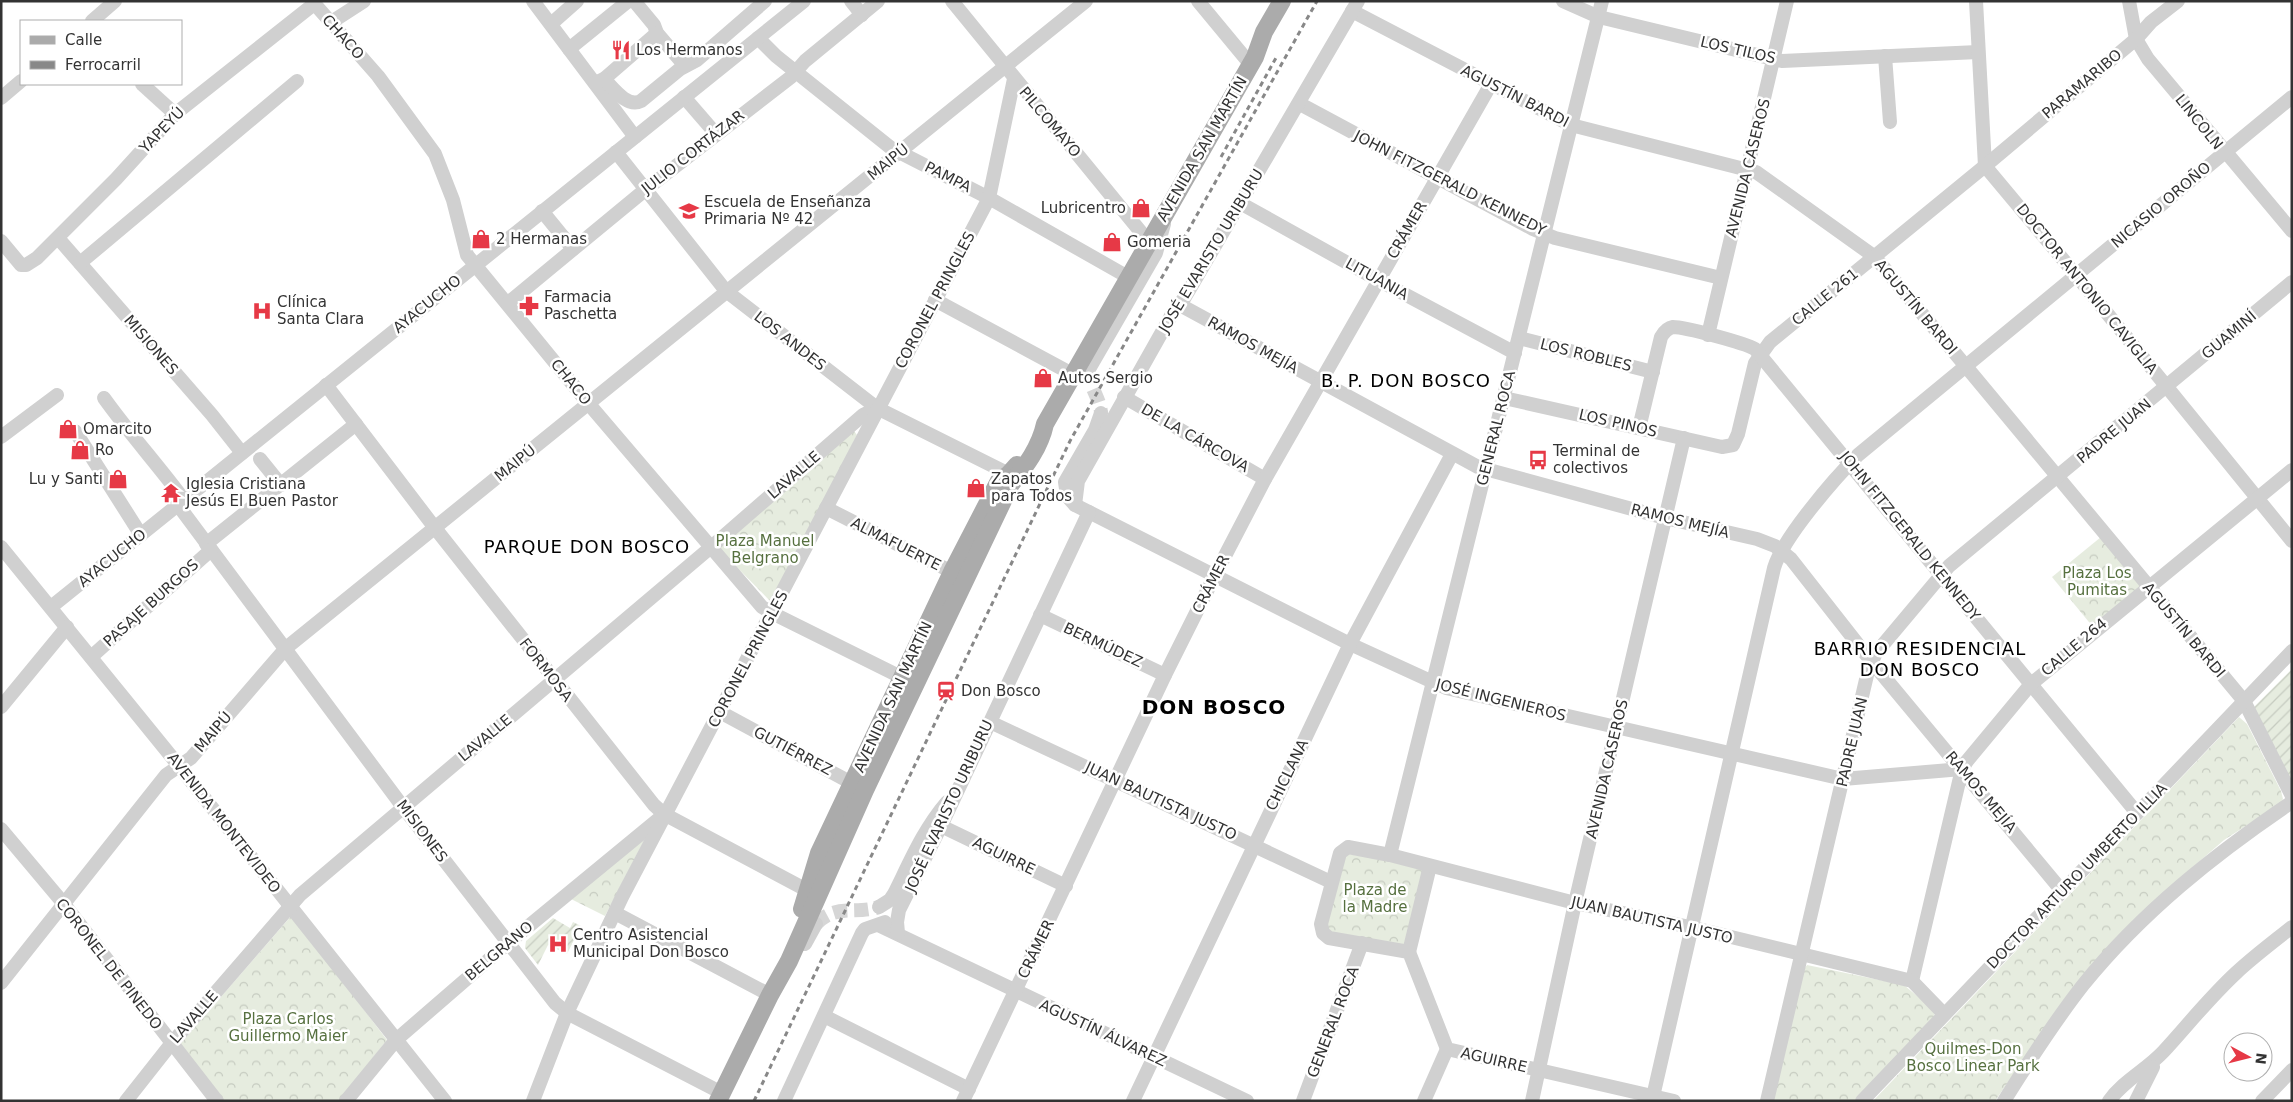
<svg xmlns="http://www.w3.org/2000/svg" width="2293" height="1102" font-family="'DejaVu Sans',sans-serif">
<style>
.forest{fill:url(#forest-crowns)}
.garden{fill:url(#garden-furrows)}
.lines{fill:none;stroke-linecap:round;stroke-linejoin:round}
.minor-tunnel{stroke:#d6d6d6;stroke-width:14;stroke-dasharray:14 7;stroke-linecap:butt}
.minor{stroke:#d0d0d0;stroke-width:14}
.major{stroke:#ababab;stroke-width:18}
.rail{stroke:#888;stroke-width:3;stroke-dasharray:5 4;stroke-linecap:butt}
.labels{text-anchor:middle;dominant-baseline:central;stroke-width:5;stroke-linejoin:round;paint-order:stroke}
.street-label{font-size:15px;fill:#333;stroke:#fff}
.poi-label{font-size:15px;fill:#333;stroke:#fff;text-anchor:start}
.park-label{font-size:15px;fill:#56703f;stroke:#fff}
.quarter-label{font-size:18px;letter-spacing:1px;fill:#000;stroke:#fff}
.district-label{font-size:20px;font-weight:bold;letter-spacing:1px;fill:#000;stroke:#fff}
</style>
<defs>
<pattern id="forest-crowns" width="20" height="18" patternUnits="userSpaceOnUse" patternTransform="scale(1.25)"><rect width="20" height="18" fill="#e6ecdf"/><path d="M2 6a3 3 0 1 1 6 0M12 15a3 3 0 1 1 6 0" fill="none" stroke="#c6cbc0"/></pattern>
<pattern id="garden-furrows" width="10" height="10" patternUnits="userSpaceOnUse" patternTransform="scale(1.25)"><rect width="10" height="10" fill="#e6ecdf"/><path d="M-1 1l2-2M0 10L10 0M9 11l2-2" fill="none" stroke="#c6cbc0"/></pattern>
</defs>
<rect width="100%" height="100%" fill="#fff"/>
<g class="forest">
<path d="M 854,431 L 857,435 L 773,604 L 718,548 Z"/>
<path d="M 2101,537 L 2142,587 L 2093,627 L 2052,577 Z"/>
<path d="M 2239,717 L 2247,724 L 2281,791 L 2283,799 L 2280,804 L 2224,840 L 2185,874 L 2043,1031 L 1995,1101 L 1873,1101 Z"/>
<path d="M 650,829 L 605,916 L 569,898 Z"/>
<path d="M 1340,853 L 1430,866 L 1409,952 L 1329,938 L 1321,924 Z"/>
<path d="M 292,915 L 387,1040 L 339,1101 L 225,1101 L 180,1044 Z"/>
<path d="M 1807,965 L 1904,985 L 1935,1011 L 1934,1020 L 1856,1101 L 1773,1101 L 1804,969 Z"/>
</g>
<g class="garden">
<path d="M 2292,669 L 2292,785 L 2253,708 Z"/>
<path d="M 553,918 L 570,928 L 573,922 L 581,926 L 567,954 L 548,945 L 538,965 L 525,948 L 526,941 Z"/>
</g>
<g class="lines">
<g class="minor-tunnel">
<path d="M 1089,369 C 1087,384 1100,397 1101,413"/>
<path d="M 816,924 C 837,903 854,915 879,907"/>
</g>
<g class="minor">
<path d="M 312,1 L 378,76 L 435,154 L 453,200 L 467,255 L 588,403 L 762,607 L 772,613 L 911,682"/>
<path d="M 533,1 L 635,137"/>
<path d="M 631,1 L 635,2 L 654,25 L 657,33 L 685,66"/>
<path d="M 851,1 L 862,15"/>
<path d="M 952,1 L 1149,242"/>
<path d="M 1198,1 L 1251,65"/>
<path d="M 1563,1 L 1599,17 L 1782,61 L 1978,52"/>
<path d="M 1976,1 L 1985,166 L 2076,275 L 2292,541"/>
<path d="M 2129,1 L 2136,39 L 2148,59 L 2292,231"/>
<path d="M 1352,11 L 1571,125 L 1756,172 L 1875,257 L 2244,701 L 2292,796"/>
<path d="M 92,21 L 115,1"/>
<path d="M 330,23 L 364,1"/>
<path d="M 551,24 L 577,1"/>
<path d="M 758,38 L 776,56 L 891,148 L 989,198 L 1128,277"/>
<path d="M 569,49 L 627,2 L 631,1"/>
<path d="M 1885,56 L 1890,122"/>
<path d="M 604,79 L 657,33"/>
<path d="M 595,83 L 604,79 C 613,88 627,108 641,101 L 680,69 L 697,60 L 765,1"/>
<path d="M 142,84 L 175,114"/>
<path d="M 684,97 L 716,134"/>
<path d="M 1,98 L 21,81"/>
<path d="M 1300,104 L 1533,229 L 1555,238 L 1721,278"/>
<path d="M 616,152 L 726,291 L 877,408 L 1009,474"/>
<path d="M 1240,203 L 1378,280 L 1515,353"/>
<path d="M 542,211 L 573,249"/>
<path d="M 58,238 L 212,415 L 242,453"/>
<path d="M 1,241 L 21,265 L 26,265 L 37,258 L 116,179 L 175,114 L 314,4"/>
<path d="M 80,263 L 297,81"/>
<path d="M 935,300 L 1074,375"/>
<path d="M 508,303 L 645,190 L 791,77 L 805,61 L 878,1"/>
<path d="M 1180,305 L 1478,467 L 1665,518 L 1757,539 L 1775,546 L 1791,559 L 1871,661 L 2062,891"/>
<path d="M 1708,335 L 1787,1"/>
<path d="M 1519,338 L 1653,372"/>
<path d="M 1089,369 L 1156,253 L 1164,224"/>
<path d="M 326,385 L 435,528 L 654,805 L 664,814 L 816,895"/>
<path d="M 1124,397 L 1265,479"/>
<path d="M 104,398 C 129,433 158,465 184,500"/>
<path d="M 1504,398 L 1722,447 L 1733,445 L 1738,434 L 1755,363 L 1770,342 L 1985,166 L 2136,39 L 2151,22 L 2178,1"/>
<path d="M 1101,413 L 1095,430 L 1065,482 L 1067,496 L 1075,505 L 1350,644 L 1446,688 L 1843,779 L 1962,769"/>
<path d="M 1639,428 L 1661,337 C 1664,332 1667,328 1673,327 C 1685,327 1745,343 1755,349 L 2137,813"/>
<path d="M 75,431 L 141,535"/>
<path d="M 1,437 L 57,395"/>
<path d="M 260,459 L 281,485"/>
<path d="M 178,505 L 403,807 L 555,1003 L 567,1013 L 722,1093"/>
<path d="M 1075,505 L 1078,481 L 1171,316 L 1185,297 L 1358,1"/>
<path d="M 826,508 L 960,576"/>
<path d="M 206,544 L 356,424"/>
<path d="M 1,547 L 179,766 L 445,1101"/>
<path d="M 51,607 L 804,1"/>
<path d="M 1040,615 L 1165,675"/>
<path d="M 91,657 L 211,550"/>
<path d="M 1,707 L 67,627"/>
<path d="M 720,712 L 861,788"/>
<path d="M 990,722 L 1331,882"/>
<path d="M 941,826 L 1066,886"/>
<path d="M 1,829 L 64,904 L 217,1101"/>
<path d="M 1390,855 L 1602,1"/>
<path d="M 879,907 L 890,900 L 894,894 C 910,862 923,830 947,802"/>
<path d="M 615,913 L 770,995"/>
<path d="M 878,925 L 1247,1101"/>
<path d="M 898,933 L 897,922 L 899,910 L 941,826 L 1089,512"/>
<path d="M 805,944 L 816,924"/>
<path d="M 1409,952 L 1430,866"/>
<path d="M 1912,981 L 1962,769 L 1967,761 L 2031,684 L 2292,470"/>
<path d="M 1,983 L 166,775 L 191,758 L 286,648 L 1086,1"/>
<path d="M 824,1016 L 969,1089"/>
<path d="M 126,1101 L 171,1044 L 300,895 L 710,548 L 863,415 L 877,408"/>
<path d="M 346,1101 L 396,1040 L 508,943 L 660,818"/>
<path d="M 533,1101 L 567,1013 L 622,897 L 989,198 L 1014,79"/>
<path d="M 784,1101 L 862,933 L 865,929 L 885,922"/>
<path d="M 963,1101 L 1165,675 L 1215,575 L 1265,479 L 1491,84"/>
<path d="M 1133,1101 L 1350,644 L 1452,454"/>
<path d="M 1303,1101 L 1362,943"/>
<path d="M 1424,1101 L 1447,1049"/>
<path d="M 1532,1101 L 1575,903 L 1684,438"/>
<path d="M 1652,1101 L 1774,568 C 1783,538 1834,479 1858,455 L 2292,97"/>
<path d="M 1674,1101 L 1447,1049 L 1409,952 L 1329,938 L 1323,933 L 1321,924 L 1340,853 L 1348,847 L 1390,855 L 1575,903 L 1690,927 L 1912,981 L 1944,1014"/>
<path d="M 1767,1101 L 1868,671 L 1876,653 L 1949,566 L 2292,282"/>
<path d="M 1862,1101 L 2292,651"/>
<path d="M 2004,1101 C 2029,1061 2054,1022 2083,985 C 2142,912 2215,854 2292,802"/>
<path d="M 2109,1101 C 2123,1081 2146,1070 2163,1052 C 2187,1026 2209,998 2236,973 C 2253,957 2273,942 2292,927"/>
<path d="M 2136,1101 L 2153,1067"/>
<path d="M 2262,1101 L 2292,1070"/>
</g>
<g class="major">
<path d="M 802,909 L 819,853 L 952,572 L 999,481 L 1009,474 L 1017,465"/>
<path d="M 718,1101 L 770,995 L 789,961 L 865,790 L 1011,484 C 1026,466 1040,447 1045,424 L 1255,57 L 1264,32 L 1282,1"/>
</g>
<g class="rail">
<path d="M 1221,157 L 1277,56"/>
<path d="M 754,1101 L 1070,441 L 1317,1"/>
</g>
</g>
<defs>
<symbol id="restaurant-bare" viewBox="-9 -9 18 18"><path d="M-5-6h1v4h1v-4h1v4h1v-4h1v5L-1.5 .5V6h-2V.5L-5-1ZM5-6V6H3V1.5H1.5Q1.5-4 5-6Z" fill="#e63946" stroke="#fff" stroke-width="2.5" paint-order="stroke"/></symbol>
<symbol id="shop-bare" viewBox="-9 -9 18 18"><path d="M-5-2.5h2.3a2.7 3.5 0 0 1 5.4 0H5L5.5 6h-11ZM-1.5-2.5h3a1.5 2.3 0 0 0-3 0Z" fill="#e63946" stroke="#fff" stroke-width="2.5" paint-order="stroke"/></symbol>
<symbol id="school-bare" viewBox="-9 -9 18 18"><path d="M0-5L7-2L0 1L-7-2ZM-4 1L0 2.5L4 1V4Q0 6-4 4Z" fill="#e63946" stroke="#fff" stroke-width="2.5" paint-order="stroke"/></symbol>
<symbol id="pharmacy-bare" viewBox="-9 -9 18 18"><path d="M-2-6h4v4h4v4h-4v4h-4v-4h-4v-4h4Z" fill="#e63946" stroke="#fff" stroke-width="2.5" paint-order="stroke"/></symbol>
<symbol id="hospital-bare" viewBox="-9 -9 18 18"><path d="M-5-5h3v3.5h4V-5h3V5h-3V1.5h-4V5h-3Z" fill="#e63946" stroke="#fff" stroke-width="2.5" paint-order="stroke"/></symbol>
<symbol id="bus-bare" viewBox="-9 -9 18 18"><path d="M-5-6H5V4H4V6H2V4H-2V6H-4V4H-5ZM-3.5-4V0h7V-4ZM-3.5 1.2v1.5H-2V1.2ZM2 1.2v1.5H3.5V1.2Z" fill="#e63946" stroke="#fff" stroke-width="2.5" paint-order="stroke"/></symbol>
<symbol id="temple-bare" viewBox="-9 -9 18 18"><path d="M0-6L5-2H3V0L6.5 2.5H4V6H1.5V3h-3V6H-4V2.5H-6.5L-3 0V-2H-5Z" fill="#e63946" stroke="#fff" stroke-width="2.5" paint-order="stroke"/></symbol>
<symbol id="station-bare" viewBox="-9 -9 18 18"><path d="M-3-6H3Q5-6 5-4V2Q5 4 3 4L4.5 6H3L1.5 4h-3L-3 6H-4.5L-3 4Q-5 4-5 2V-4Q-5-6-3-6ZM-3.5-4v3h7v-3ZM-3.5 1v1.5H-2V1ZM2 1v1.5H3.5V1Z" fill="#e63946" stroke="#fff" stroke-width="2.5" paint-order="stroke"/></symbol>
</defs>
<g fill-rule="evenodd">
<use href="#restaurant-bare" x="607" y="36" width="28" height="28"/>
<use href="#shop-bare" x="1127" y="194" width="28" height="28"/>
<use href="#school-bare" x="675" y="197" width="28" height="28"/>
<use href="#shop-bare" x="467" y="225" width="28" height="28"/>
<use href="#shop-bare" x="1098" y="228" width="28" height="28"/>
<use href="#pharmacy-bare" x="515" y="292" width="28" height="28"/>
<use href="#hospital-bare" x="248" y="297" width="28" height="28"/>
<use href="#shop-bare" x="1029" y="364" width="28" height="28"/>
<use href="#shop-bare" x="54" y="415" width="28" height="28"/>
<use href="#shop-bare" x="66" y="436" width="28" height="28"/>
<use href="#bus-bare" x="1524" y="446" width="28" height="28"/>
<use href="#shop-bare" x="104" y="465" width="28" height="28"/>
<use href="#shop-bare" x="962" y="474" width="28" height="28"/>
<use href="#temple-bare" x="157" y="479" width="28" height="28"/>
<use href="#station-bare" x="932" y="677" width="28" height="28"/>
<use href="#hospital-bare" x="544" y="930" width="28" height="28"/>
</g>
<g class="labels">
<g class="street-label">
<text transform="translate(343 37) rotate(48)">CHACO</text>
<text transform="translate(1738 50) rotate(13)">LOS TILOS</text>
<text transform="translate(2082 84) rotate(-40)">PARAMARIBO</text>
<text transform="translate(1515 96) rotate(27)">AGUSTÍN BARDI</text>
<text transform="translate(1050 122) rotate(50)">PILCOMAYO</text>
<text transform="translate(2199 122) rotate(51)">LINCOLN</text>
<text transform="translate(162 130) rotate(-46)">YAPEYÚ</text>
<text transform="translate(1202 149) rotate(-60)">AVENIDA SAN MARTÍN</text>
<text transform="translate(693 152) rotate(-38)">JULIO CORTÁZAR</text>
<text transform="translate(888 162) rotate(-39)">MAIPÚ</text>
<text transform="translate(1748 168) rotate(-76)">AVENIDA CASEROS</text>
<text transform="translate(948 177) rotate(27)">PAMPA</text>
<text transform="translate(1450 183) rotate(27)">JOHN FITZGERALD KENNEDY</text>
<text transform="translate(2161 205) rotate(-40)">NICASIO OROÑO</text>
<text transform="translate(1407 230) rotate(-60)">CRÁMER</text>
<text transform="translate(1211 251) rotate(-59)">JOSÉ EVARISTO URIBURU</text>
<text transform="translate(1377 279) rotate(29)">LITUANIA</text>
<text transform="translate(2087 289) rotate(51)">DOCTOR ANTONIO CAVIGLIA</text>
<text transform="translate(1825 297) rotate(-39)">CALLE 261</text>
<text transform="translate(935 300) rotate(-62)">CORONEL PRINGLES</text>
<text transform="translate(427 304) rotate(-39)">AYACUCHO</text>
<text transform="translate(1916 307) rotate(50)">AGUSTÍN BARDI</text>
<text transform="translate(2229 335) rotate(-40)">GUAMINÍ</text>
<text transform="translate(790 341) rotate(38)">LOS ANDES</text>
<text transform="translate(151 345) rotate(49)">MISIONES</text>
<text transform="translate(1253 345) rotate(29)">RAMOS MEJÍA</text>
<text transform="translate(1586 355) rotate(14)">LOS ROBLES</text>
<text transform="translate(571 382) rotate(51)">CHACO</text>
<text transform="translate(1618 423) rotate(13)">LOS PINOS</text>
<text transform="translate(1496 428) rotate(-76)">GENERAL ROCA</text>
<text transform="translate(2114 431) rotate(-40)">PADRE JUAN</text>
<text transform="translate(1195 438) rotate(30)">DE LA CÁRCOVA</text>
<text transform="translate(515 463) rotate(-39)">MAIPÚ</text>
<text transform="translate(794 475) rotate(-41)">LAVALLE</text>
<text transform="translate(1680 521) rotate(14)">RAMOS MEJÍA</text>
<text transform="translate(1910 536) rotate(51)">JOHN FITZGERALD KENNEDY</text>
<text transform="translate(896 544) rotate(27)">ALMAFUERTE</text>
<text transform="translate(112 558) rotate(-39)">AYACUCHO</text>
<text transform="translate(1211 584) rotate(-63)">CRÁMER</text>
<text transform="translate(151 603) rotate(-42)">PASAJE BURGOS</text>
<text transform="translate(2184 630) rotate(50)">AGUSTÍN BARDI</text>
<text transform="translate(1103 645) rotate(25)">BERMÚDEZ</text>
<text transform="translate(2074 647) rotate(-40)">CALLE 264</text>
<text transform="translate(748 659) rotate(-62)">CORONEL PRINGLES</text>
<text transform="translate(546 670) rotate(52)">FORMOSA</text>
<text transform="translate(893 697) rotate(-65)">AVENIDA SAN MARTÍN</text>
<text transform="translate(1501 700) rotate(14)">JOSÉ INGENIEROS</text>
<text transform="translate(213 732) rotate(-49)">MAIPÚ</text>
<text transform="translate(485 738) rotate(-40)">LAVALLE</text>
<text transform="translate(1852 742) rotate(-77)">PADRE JUAN</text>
<text transform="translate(793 751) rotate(28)">GUTIÉRREZ</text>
<text transform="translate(1607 769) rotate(-77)">AVENIDA CASEROS</text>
<text transform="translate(1287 775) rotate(-64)">CHICLANA</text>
<text transform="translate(1981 792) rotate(50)">RAMOS MEJÍA</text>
<text transform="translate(1161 801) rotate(25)">JUAN BAUTISTA JUSTO</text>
<text transform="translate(949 806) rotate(-65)">JOSÉ EVARISTO URIBURU</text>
<text transform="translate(224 823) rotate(52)">AVENIDA MONTEVIDEO</text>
<text transform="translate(422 831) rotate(53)">MISIONES</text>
<text transform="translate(1004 856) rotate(26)">AGUIRRE</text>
<text transform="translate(2077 876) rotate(-46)">DOCTOR ARTURO UMBERTO ILLIA</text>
<text transform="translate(1652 920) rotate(13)">JUAN BAUTISTA JUSTO</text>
<text transform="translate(1036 949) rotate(-64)">CRÁMER</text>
<text transform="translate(499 951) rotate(-40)">BELGRANO</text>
<text transform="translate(109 964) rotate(52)">CORONEL DE PINEDO</text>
<text transform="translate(194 1017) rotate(-49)">LAVALLE</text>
<text transform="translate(1333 1022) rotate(-69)">GENERAL ROCA</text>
<text transform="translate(1103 1033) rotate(25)">AGUSTÍN ÁLVAREZ</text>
<text transform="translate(1494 1060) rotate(13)">AGUIRRE</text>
</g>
<g class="poi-label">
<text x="636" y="50">Los Hermanos</text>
<text x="704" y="202">Escuela de Enseñanza<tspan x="704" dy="17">Primaria Nº 42</tspan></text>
<text x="1126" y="208" text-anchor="end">Lubricentro</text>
<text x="496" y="239">2 Hermanas</text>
<text x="1127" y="242">Gomeria</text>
<text x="544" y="297">Farmacia<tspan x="544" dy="17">Paschetta</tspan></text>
<text x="277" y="302">Clínica<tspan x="277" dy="17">Santa Clara</tspan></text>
<text x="1058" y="378">Autos Sergio</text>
<text x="83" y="429">Omarcito</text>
<text x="95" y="450">Ro</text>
<text x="1553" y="451">Terminal de<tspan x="1553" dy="17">colectivos</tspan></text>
<text x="103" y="479" text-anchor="end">Lu y Santi</text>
<text x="991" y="479">Zapatos<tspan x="991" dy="17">para Todos</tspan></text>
<text x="186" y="484">Iglesia Cristiana<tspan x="186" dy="17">Jesús El Buen Pastor</tspan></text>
<text x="961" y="691">Don Bosco</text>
<text x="573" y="935">Centro Asistencial<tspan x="573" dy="17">Municipal Don Bosco</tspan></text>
</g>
<g class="park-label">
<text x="765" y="541">Plaza Manuel<tspan x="765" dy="17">Belgrano</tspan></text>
<text x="2097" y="573">Plaza Los<tspan x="2097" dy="17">Pumitas</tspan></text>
<text x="1375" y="890">Plaza de<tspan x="1375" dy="17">la Madre</tspan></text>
<text x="288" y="1019">Plaza Carlos<tspan x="288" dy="17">Guillermo Maier</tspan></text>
<text x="1973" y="1049">Quilmes-Don<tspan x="1973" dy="17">Bosco Linear Park</tspan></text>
</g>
<g class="quarter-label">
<text x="1406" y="380">B. P. DON BOSCO</text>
<text x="587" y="546">PARQUE DON BOSCO</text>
<text x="1920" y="648">BARRIO RESIDENCIAL<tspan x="1920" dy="21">DON BOSCO</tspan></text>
</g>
<g class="district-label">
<text x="1214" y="707">DON BOSCO</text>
</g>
</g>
<rect width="2293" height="1102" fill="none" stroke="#333333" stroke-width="5"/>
<rect x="20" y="20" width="162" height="65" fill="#ffffff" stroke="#adadad"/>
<rect x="30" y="36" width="25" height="8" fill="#ababab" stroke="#adadad"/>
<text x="65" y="45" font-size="15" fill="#333333">Calle</text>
<rect x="30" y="61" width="25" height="8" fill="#888888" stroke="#adadad"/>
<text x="65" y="70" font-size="15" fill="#333333">Ferrocarril</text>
<g transform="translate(2248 1057) rotate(97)"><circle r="24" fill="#ffffff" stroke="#adadad"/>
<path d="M0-4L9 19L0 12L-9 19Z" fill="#e63946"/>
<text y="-8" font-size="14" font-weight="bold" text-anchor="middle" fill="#333333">N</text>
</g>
</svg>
